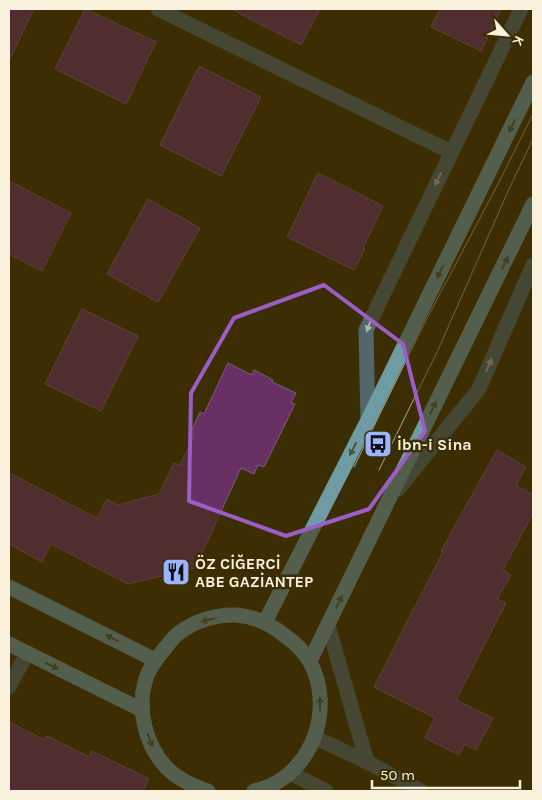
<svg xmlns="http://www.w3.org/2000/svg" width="542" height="800" font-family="Karla,sans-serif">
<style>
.building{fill:#683065;stroke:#7d5d7b}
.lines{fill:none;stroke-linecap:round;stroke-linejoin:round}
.minor{stroke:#51676b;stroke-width:15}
.major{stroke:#6f9ca4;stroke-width:15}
.tram{stroke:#b0a688;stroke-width:1}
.oneway{fill:#4e543c}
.oneway2{fill:#aeb3a9}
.marked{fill:none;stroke:#9b5dc6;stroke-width:4;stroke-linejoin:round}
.labels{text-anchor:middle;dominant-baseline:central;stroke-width:5;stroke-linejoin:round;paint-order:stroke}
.poi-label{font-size:16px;font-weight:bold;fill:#faf1dc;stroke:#3c2e04;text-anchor:start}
</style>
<rect width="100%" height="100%" fill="#3c2e04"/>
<g class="building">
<path d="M 9,9 L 34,9 L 9,61 Z"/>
<path d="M 85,9 L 156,42 L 126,104 L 55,69 Z"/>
<path d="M 231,9 L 320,9 L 301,45 Z"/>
<path d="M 440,9 L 501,9 L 481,51 L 431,27 Z"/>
<path d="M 199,66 L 261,97 L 221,176 L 160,145 Z"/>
<path d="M 318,173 L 383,206 L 363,248 L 365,249 L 354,270 L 287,237 Z"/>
<path d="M 9,181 L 71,213 L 42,271 L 9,254 Z"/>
<path d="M 148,199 L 200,228 L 158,302 L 107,274 Z"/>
<path d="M 82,309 L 138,336 L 101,411 L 45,384 Z"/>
<path d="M 228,363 L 252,375 L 254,370 L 273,380 L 272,382 L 296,393 L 291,403 L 295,404 L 264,467 L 258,465 L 254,474 L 241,468 L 195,568 L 180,572 L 174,583 L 162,576 L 128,584 L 51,544 L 42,562 L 9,544 L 9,473 L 97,518 L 107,499 L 118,505 L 159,494 L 174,463 L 180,465 L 194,436 L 190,434 L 200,412 L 204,414 Z"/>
<path d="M 497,450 L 526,467 L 516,485 L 533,495 L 533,513 L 503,570 L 511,575 L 497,599 L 506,603 L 456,700 L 493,718 L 476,750 L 465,744 L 459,755 L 425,738 L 435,718 L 374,687 L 443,552 L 441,551 Z"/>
<path d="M 9,722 L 45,740 L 47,736 L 89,757 L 92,751 L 149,779 L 143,791 L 9,791 Z"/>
</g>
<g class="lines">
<g class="minor">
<path d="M 158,9 L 451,152"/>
<path d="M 368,420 L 366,330 L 521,9"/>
<path d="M 398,489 L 479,389 L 533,265"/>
<path d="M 328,625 L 367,762"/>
<path d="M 9,687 L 27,653"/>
<path d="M 314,737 L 367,762 L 421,791"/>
<path d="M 290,773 L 326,791"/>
</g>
<g class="major">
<path d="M 9,587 L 155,660"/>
<path d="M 265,622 L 368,420 L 533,82"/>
<path d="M 9,644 L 142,710"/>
<path d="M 310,661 L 533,204"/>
<path d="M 208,791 C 193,786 177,779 166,767 C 146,746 137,710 145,682 C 148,669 158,657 166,647 C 170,642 174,636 179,633 C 194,621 217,614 236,615 C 254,616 270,624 284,635 C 294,642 304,651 310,662 C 333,705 316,763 272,785 C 267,788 260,789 254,791"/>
</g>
<g class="tram">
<path d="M 354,467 L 422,328 L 499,182 L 533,114"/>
<path d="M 379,470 L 438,350 L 509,189 L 533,139"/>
</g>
</g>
<defs><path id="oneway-solid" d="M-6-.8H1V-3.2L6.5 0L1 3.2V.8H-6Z" transform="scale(1.25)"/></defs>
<g class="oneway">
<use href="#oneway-solid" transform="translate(512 126) rotate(116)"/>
<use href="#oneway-solid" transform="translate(505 263) rotate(-64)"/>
<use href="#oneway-solid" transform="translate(440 272) rotate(116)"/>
<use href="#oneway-solid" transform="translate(433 408) rotate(-64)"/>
<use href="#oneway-solid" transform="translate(353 449) rotate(117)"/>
<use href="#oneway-solid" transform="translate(339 602) rotate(-64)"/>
<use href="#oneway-solid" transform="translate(208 620) rotate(166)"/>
<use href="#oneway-solid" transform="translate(112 638) rotate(-153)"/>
<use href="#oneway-solid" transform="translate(52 666) rotate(26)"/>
<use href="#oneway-solid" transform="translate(320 704) rotate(-91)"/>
<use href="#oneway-solid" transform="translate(150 740) rotate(68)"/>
</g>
<g class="oneway2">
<use href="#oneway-solid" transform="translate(438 179) rotate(116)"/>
<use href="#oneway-solid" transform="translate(369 325) rotate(110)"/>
<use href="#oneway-solid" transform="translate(489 365) rotate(-66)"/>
</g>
<path d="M0 0H542V800H0ZM 324,285 L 403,344 L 425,431 L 369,509 L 286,536 L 189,501 L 191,393 L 234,318 Z" fill="#3c2e04" fill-opacity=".55" fill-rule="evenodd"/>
<path class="marked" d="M 324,285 L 403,344 L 425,431 L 369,509 L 286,536 L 189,501 L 191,393 L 234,318 Z"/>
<defs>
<symbol id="bus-square" viewBox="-11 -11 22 22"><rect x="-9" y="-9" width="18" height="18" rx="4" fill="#9bb4fd" stroke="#3c2e04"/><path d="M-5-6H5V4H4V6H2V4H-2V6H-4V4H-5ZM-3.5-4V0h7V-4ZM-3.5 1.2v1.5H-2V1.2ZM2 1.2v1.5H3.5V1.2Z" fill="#111"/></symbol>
<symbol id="restaurant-square" viewBox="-11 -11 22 22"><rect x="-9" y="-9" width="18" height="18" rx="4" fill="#9bb4fd" stroke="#3c2e04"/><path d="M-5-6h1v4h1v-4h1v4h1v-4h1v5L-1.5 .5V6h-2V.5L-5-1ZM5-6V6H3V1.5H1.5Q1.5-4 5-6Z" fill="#111"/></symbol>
</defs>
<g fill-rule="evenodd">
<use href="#bus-square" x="362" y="428" width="32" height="32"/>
<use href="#restaurant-square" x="160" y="556" width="32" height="32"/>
</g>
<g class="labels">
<g class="poi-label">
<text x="397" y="444">İbn-i Sina</text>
<text x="195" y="563">ÖZ CİĞERCİ<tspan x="195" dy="18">ABE GAZİANTEP</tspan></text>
</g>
</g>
<rect width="542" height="800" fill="none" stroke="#faf1dc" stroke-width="20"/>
<g transform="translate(507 35) rotate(117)" stroke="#3c2e04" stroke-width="4" paint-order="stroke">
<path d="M0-4L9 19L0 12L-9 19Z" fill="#faf1dc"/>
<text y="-8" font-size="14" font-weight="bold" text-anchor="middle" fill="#faf1dc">K</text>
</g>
<path d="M372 780v8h148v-8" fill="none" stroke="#faf1dc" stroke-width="2.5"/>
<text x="380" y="780" font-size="15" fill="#faf1dc" stroke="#3c2e04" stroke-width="4" paint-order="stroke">50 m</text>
</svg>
